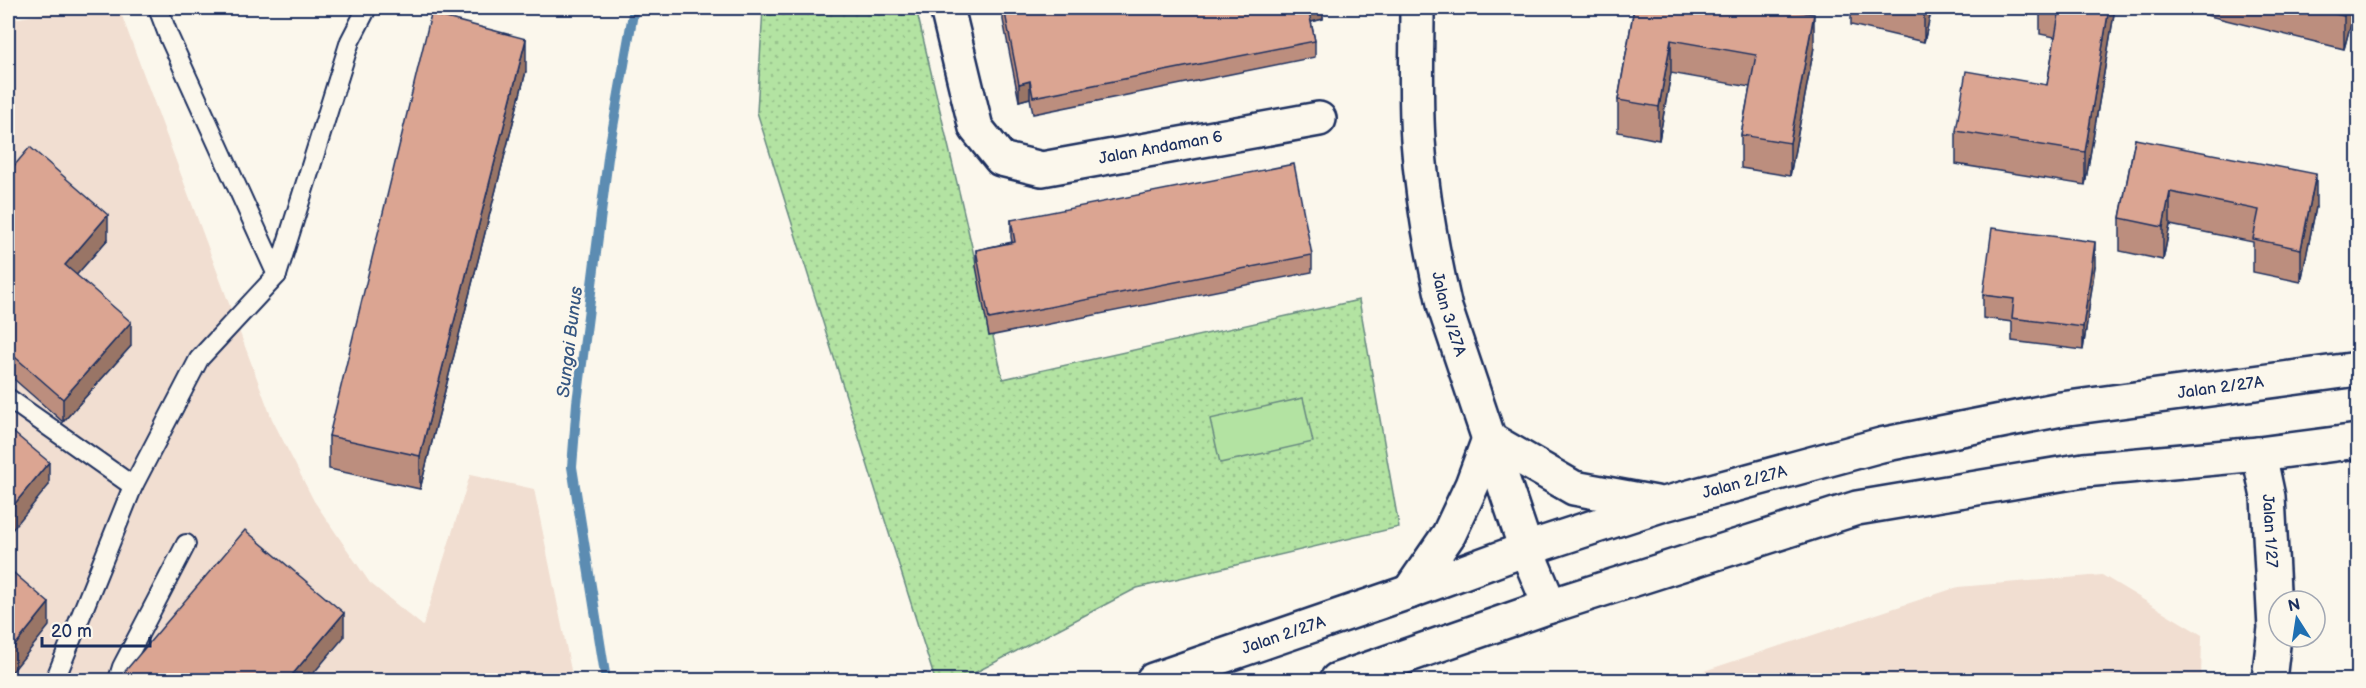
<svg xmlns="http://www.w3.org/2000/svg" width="2366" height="688" font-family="'Balsamiq Sans',sans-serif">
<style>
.built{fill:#f1ded1}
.green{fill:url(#green-dots);stroke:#678980;stroke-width:1.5}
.pitch{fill:#b3e3a2;stroke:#678980;stroke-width:1.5}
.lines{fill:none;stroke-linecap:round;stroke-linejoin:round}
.stream{stroke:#5c8cb2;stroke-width:10}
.lane-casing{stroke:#1b2f5e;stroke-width:22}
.street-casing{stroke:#1b2f5e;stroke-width:38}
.secondary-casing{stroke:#1b2f5e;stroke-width:38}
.lane{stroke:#fbf7ec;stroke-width:18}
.street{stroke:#fbf7ec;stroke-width:33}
.secondary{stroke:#fbf7ec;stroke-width:33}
.wall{fill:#bc8e7e;stroke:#1b2f5e;stroke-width:1.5}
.shaded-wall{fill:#997466;stroke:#1b2f5e;stroke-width:1.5}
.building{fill:#dba592;stroke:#1b2f5e;stroke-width:1.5}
.labels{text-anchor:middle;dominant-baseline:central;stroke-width:4.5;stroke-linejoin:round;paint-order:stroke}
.street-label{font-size:16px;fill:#1b2f5e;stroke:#fbf7ec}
.water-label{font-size:18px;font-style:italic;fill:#365681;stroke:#fbf7ec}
</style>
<defs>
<pattern id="green-dots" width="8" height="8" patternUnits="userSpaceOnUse" patternTransform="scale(1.5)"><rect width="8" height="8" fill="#b3e3a2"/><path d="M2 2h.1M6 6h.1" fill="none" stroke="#99c38e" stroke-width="1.8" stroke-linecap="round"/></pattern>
</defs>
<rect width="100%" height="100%" fill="#fbf7ec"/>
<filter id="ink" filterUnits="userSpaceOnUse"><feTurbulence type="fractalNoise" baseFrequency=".0167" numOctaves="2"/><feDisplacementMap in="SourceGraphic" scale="12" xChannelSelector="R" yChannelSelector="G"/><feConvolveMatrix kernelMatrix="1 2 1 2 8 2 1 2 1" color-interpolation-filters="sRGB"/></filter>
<g filter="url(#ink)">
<g class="built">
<path d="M 76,8 L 119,8 L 272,419 L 314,501 L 370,583 L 423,626 L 470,475 L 534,489 L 573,680 L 8,680 L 8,20 Z"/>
<path d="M 2102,575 L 2202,635 L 2201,680 L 1677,680 L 1958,587 Z"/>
</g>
<path class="green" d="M 763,8 L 916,8 L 1003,379 L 1359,300 L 1399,527 L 1137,588 L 961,680 L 935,680 L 757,112 Z"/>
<path class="pitch" d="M 1303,398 L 1313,442 L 1220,463 L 1210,419 Z"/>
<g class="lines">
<path class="stream" d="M 606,680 L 572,467 L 577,403 L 609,150 L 634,8"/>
<defs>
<g id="lane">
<path d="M 158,8 L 169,37 L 277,275"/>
<path d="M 8,398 L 133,486"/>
<path d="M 55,680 L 133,486 L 199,359 L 277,275 L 350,41 L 367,8"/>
<path d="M 118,680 L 122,667 L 186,544"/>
</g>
<g id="street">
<path id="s1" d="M 947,8 L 976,128 L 1001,159 L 1042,169 L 1319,119"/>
<path id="s2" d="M 2259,454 L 2268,497 L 2275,628 L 2269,680"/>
</g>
<g id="secondary">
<path id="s3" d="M 1417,8 C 1417,52 1415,96 1418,140 C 1422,197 1432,252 1445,308 L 1526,549 L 1550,606"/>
<path d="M 1489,439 L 1574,488 L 1656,503"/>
<path d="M 1409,592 L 1449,534 L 1472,485 L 1489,439"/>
<path id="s4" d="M 1153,680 L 1409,592 L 1526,549 L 1664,504 L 1881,445 L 2061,409 L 2358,369"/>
<path d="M 1337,680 L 1550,606 L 1857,508 L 2084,470 L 2259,454 L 2358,441"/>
</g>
</defs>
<use href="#lane" class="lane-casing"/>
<use href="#street" class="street-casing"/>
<use href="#secondary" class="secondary-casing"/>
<use href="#lane" class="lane"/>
<use href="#street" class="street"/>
<use href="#secondary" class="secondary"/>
</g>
<g class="wall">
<path d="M 1003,8 L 1323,8 L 1323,19 L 1311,22 L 1315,41 L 1315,57 L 1033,114 L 1030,98 L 1019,101 L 1003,20 Z"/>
<path d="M 1634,8 L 1814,47 L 1790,176 L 1741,168 L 1741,135 L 1750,87 L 1671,73 L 1659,140 L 1618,132 L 1618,100 Z"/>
<path d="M 1851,8 L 1932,8 L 1924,42 L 1851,25 Z"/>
<path d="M 2040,8 L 2115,8 L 2085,185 L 1956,164 L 1956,131 L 2047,85 L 2055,37 L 2040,34 Z"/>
<path d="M 2177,8 L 2355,8 L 2344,49 Z"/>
<path d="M 526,71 L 420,489 L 329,469 L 329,436 Z"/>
<path d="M 2135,139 L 2316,207 L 2301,282 L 2253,272 L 2253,242 L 2170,225 L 2163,260 L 2120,251 L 2120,218 Z"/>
<path d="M 8,173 L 108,239 L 76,275 L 131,346 L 63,422 L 8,374 Z"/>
<path d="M 1011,220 L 1312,255 L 1312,272 L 989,336 L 976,266 L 976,250 L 1012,242 L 1011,237 Z"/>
<path d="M 2095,266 L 2083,350 L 2012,341 L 2012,322 L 1983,318 L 1983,295 Z"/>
</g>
<g class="shaded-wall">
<path d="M 1307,8 L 1323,8 L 1323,19 L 1307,23 Z"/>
<path d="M 1924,8 L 1932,8 L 1924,42 Z"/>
<path d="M 2109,8 L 2115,8 L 2085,185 L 2085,152 Z"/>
<path d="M 2346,8 L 2355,8 L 2344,49 L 2344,16 Z"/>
<path d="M 1814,14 L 1814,47 L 1790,176 L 1790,143 Z"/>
<path d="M 526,39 L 526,71 L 420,489 L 420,456 Z"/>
<path d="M 1671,40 L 1671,73 L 1659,140 L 1659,107 Z"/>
<path d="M 1030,81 L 1030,98 L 1019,101 L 1019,84 Z"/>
<path d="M 10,145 L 10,168 L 8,172 L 8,149 Z"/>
<path d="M 2316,174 L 2316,207 L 2301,282 L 2301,249 Z"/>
<path d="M 2170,192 L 2170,225 L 2163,260 L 2163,227 Z"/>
<path d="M 108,215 L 108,239 L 65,288 L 65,265 Z"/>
<path d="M 2095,242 L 2095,266 L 2083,350 L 2083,327 Z"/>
<path d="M 131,322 L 131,346 L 63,422 L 63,399 Z"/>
<path d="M 49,462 L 49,485 L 8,535 L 8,512 Z"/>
<path d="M 49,603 L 49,626 L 8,677 L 8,654 Z"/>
<path d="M 344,613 L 344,637 L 307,681 L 287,681 Z"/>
</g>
<g class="building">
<path d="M 1004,8 L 1308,8 L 1315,41 L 1033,97 L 1030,81 L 1019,84 Z"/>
<path d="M 1634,8 L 1778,8 L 1814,14 L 1790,143 L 1741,135 L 1756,55 L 1671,40 L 1659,107 L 1618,100 Z"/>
<path d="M 2060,8 L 2109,8 L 2085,152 L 1956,131 L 1966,71 L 2047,85 Z"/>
<path d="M 2309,8 L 2346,8 L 2344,16 Z"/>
<path d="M 431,14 L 526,39 L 420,456 L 329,436 Z"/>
<path d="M 2135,139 L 2316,174 L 2301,249 L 2253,239 L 2259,210 L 2170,192 L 2163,227 L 2120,218 Z"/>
<path d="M 30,147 L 108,215 L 65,265 L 131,322 L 63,399 L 8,351 L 8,173 Z"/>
<path d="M 1294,164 L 1312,255 L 989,319 L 976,250 L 1015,242 L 1011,220 Z"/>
<path d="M 1992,228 L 2095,242 L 2083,327 L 2012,318 L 2014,299 L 1983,295 Z"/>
<path d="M 8,428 L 49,462 L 8,512 Z"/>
<path d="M 245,530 L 344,613 L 287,681 L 126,681 L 121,676 Z"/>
<path d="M 8,568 L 49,603 L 8,654 Z"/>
<path d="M 309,673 L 317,681 L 303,681 Z"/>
</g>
</g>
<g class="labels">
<g class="street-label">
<text stroke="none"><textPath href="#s1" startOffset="326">Jalan Andaman 6</textPath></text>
<text stroke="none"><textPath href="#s3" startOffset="309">Jalan 3/27A</textPath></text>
<text stroke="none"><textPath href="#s4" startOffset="1110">Jalan 2/27A</textPath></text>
<text stroke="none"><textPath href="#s4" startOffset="624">Jalan 2/27A</textPath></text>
<text stroke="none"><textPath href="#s2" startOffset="78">Jalan 1/27</textPath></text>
<text stroke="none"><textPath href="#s4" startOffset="138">Jalan 2/27A</textPath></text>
</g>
<g class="water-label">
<text transform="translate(570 342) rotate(-83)">Sungai Bunus</text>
</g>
</g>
<rect width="2366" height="688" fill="none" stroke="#fbf7ec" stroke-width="30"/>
<rect x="15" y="15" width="2336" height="658" fill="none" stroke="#1b2f5e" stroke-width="2" filter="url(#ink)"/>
<g transform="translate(2297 619) rotate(348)"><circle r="28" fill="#fbf7ec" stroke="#a1a7b3" stroke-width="1.5"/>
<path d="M0-4.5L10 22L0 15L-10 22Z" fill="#1f6fb2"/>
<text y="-9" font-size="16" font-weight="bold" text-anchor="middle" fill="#1b2f5e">N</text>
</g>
<path d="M42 637v9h108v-9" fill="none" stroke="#1b2f5e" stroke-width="3"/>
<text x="51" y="637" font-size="18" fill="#1b2f5e" stroke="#fbf7ec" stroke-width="4.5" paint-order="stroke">20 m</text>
</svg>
